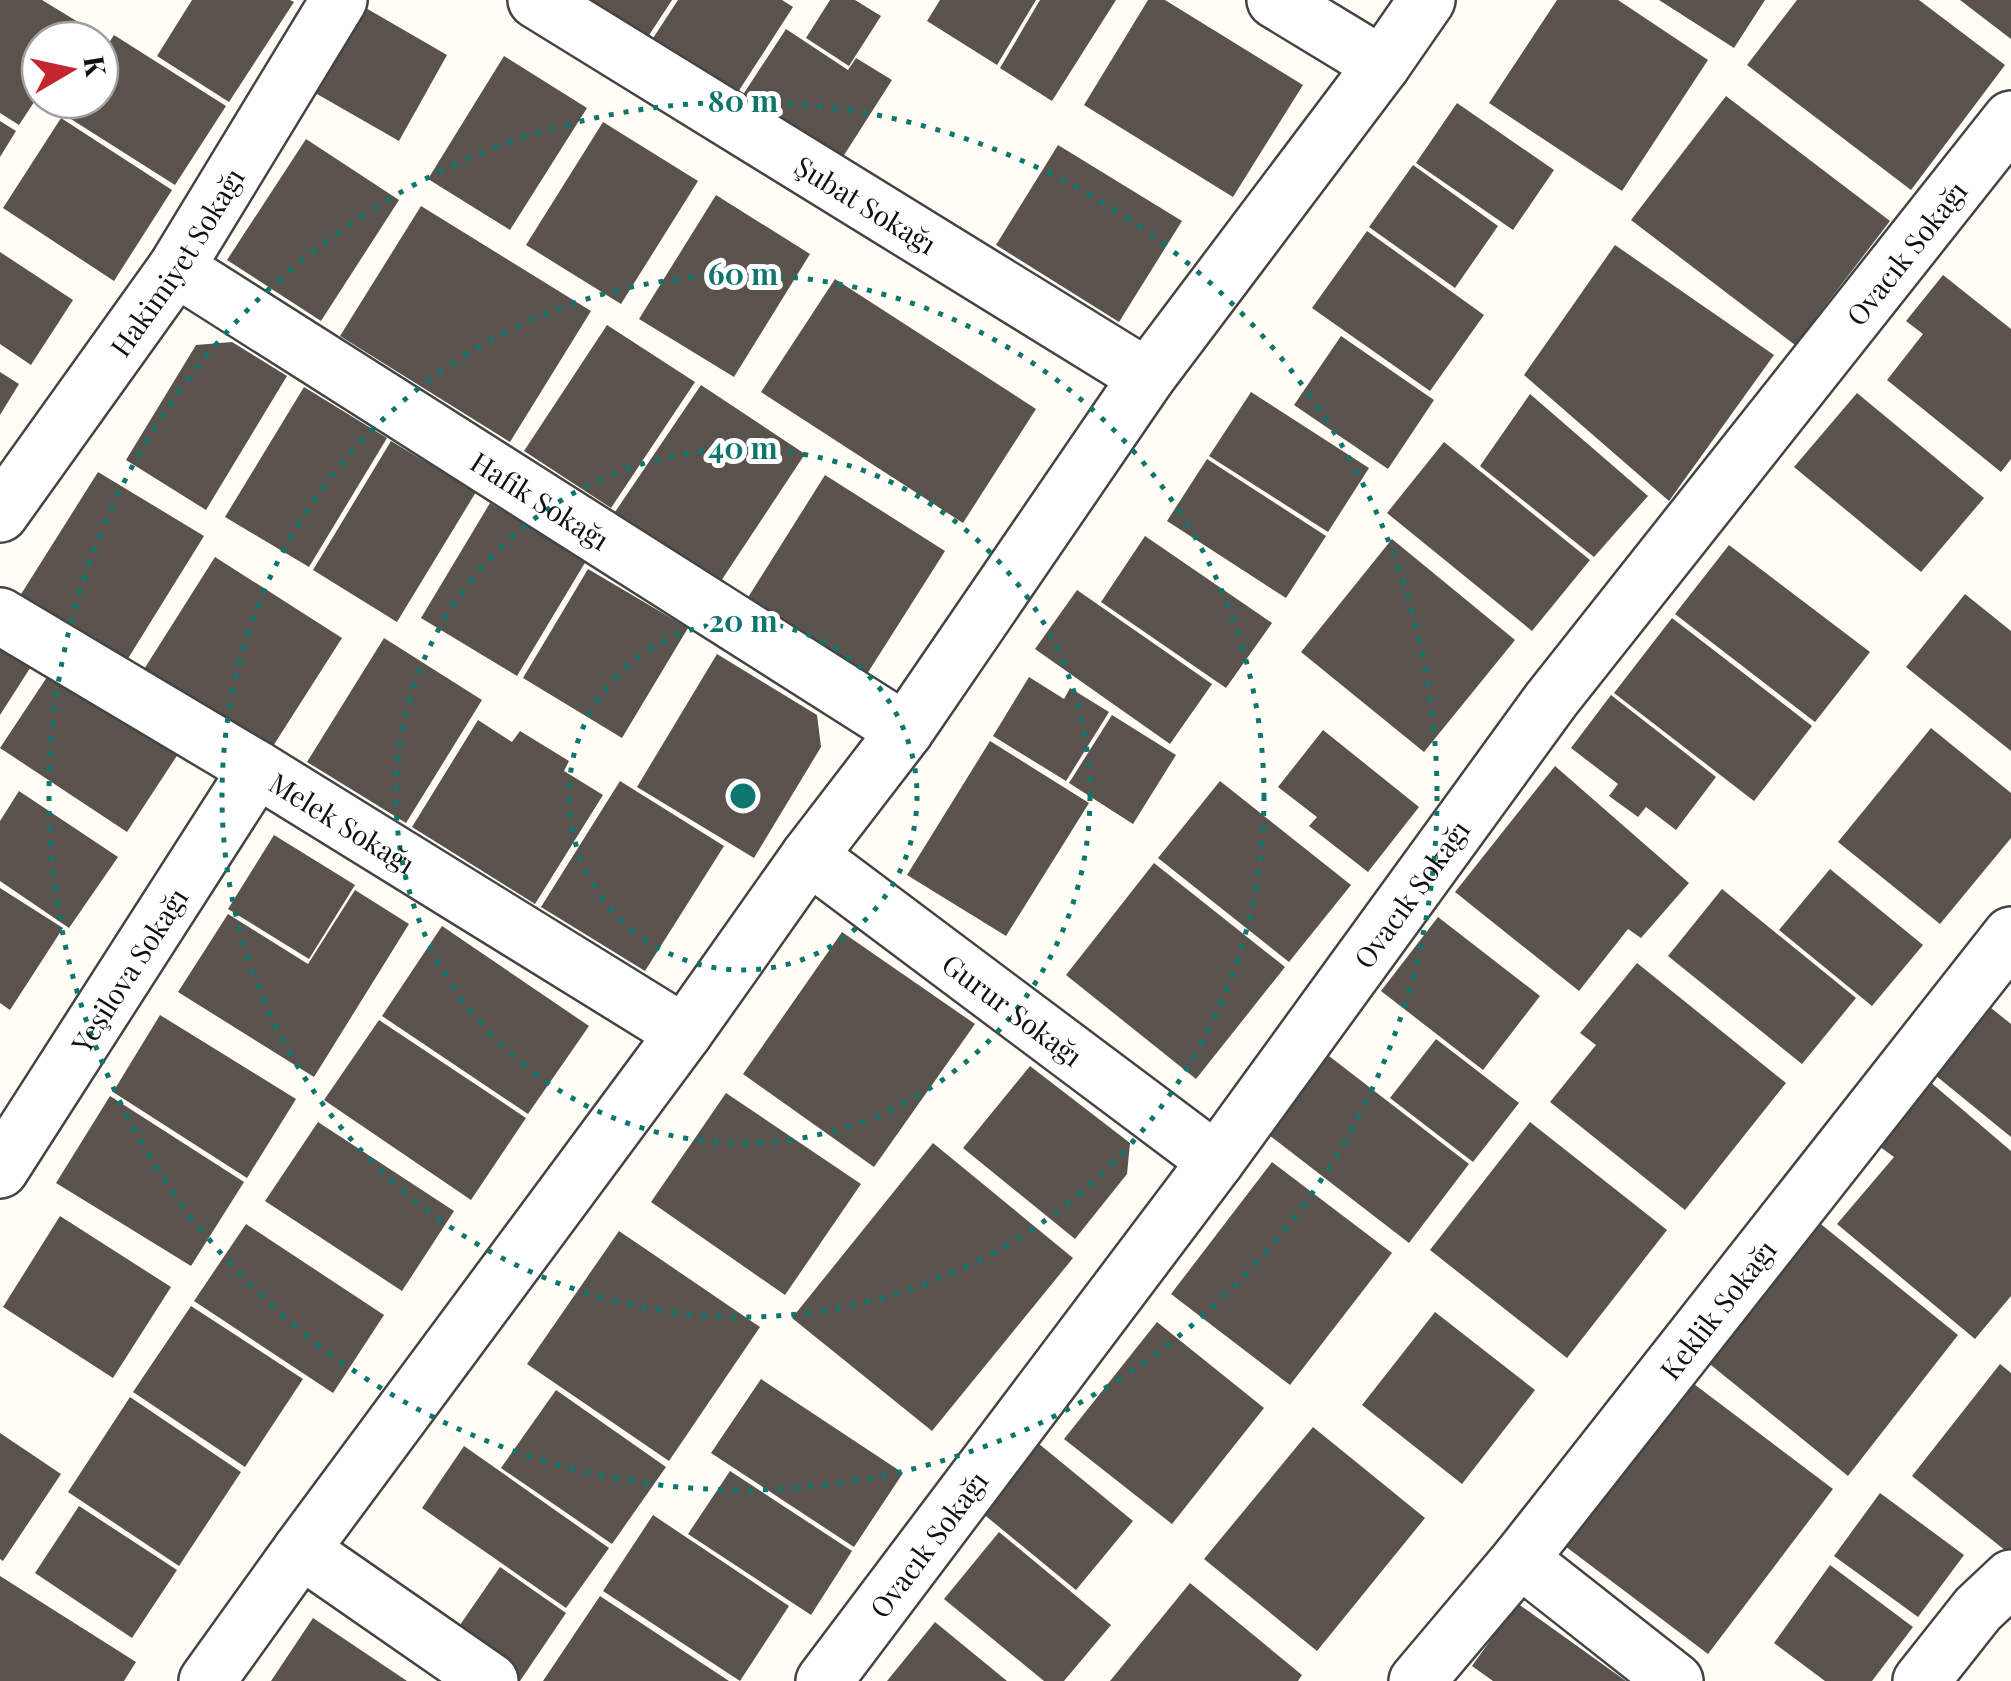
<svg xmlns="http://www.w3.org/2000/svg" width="2011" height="1681" font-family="'Playfair Display',serif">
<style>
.building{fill:#5a524d}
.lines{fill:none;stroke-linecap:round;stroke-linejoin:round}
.minor-casing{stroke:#444;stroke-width:60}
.minor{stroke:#fff;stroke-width:55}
.ring{fill:none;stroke:#0f766e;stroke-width:5;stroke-dasharray:5 10}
.labels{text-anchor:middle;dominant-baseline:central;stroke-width:10;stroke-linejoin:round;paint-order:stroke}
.street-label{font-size:28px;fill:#111;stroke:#fff}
.centre{fill:#0f766e;stroke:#fff;stroke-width:5}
.ring-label{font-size:30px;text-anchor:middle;font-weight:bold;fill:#0f766e;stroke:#fff;stroke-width:10;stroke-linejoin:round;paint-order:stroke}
</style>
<rect width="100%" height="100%" fill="#fffdf5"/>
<g class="building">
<path d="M 0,0 L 42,0 L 83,25 L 73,40 L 40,40 L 40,93 L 19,125 L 0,113 Z"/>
<path d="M 192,0 L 290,0 L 294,2 L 229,102 L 157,56 Z"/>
<path d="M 352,0 L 447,55 L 399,141 L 303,86 Z"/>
<path d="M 571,0 L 672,0 L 640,49 Z"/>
<path d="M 678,0 L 782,0 L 793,7 L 729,106 L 644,52 Z"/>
<path d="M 830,0 L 855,0 L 881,16 L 849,66 L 806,38 Z"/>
<path d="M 940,0 L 1036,0 L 997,65 L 927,21 Z"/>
<path d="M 1040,0 L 1116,0 L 1052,101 L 1000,68 Z"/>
<path d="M 1148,0 L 1165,0 L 1303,85 L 1233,197 L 1084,105 Z"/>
<path d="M 1557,0 L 1618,0 L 1708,60 L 1622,191 L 1489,103 Z"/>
<path d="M 1659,0 L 1765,0 L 1734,48 Z"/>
<path d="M 1797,0 L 1919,0 L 2005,65 L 1911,190 L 1747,65 Z"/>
<path d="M 1960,0 L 2011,0 L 2011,39 Z"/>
<path d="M 786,29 L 848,70 L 856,58 L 892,80 L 832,174 L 733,110 Z"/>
<path d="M 114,35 L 226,106 L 175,185 L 63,114 L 72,100 L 100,100 L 100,57 Z"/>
<path d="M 504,56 L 587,108 L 510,230 L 428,179 Z"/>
<path d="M 1726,96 L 1890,221 L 1795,345 L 1631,220 Z"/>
<path d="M 1457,103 L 1554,170 L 1513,230 L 1416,163 Z"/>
<path d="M 61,118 L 172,190 L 114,281 L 3,208 Z"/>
<path d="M 0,121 L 16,131 L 0,157 Z"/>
<path d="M 603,122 L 698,181 L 621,304 L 526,245 Z"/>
<path d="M 306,139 L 399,200 L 321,321 L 227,260 Z"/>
<path d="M 1058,145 L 1182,221 L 1119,322 L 996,245 Z"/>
<path d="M 1413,165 L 1498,226 L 1455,288 L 1369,227 Z"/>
<path d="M 716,195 L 810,254 L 734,377 L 639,319 Z"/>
<path d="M 421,206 L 591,311 L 510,442 L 340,336 Z"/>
<path d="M 1367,231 L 1484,315 L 1430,391 L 1312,308 Z"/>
<path d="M 1615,245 L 1774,355 L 1669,501 L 1524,375 Z"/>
<path d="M 0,252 L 73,300 L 31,365 L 0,344 Z"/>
<path d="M 1943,275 L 2011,329 L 2011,459 L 2001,472 L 1887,380 L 1923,334 L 1906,321 Z"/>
<path d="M 835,279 L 1036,409 L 963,523 L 761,392 Z"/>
<path d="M 607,325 L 695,382 L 611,508 L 524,451 Z"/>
<path d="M 1341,336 L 1434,400 L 1388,469 L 1294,405 Z"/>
<path d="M 232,342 L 287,376 L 206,510 L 126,460 L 196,345 Z"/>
<path d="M 0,372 L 19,384 L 0,415 Z"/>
<path d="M 701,385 L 805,454 L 721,581 L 615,512 Z"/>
<path d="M 304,387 L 387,438 L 309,567 L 225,517 Z"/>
<path d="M 1251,392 L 1369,468 L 1328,532 L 1209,456 Z"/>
<path d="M 1857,393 L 1984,498 L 1921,572 L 1794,467 Z"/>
<path d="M 1530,394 L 1648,496 L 1594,557 L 1480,466 Z"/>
<path d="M 391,441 L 476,492 L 397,622 L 313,570 Z"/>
<path d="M 1444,442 L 1590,560 L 1532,631 L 1387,513 Z"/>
<path d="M 1207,459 L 1326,536 L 1286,598 L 1167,521 Z"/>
<path d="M 98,472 L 204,536 L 124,665 L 18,599 Z"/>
<path d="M 825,475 L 945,551 L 867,674 L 747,599 Z"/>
<path d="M 490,503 L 586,561 L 517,676 L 421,618 Z"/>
<path d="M 1145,536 L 1272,623 L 1226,688 L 1101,602 Z"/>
<path d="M 1392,539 L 1515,640 L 1424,752 L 1301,652 Z"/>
<path d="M 1729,545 L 1870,652 L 1815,722 L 1675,614 Z"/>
<path d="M 215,557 L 342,638 L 268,754 L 141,674 Z"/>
<path d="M 588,569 L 688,628 L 622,738 L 523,678 Z"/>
<path d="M 1077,590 L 1212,684 L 1170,744 L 1035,649 Z"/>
<path d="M 1965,594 L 2011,631 L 2011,751 L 1906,667 Z"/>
<path d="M 1672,618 L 1812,726 L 1754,801 L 1614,693 Z"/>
<path d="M 0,624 L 41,651 L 0,715 Z"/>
<path d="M 384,638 L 482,700 L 406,823 L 307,762 Z"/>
<path d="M 717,654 L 817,715 L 821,747 L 754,858 L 637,787 Z"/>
<path d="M 55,665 L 182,748 L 127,832 L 0,748 Z"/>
<path d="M 1029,677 L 1064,699 L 1070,688 L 1109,712 L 1066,781 L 993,736 Z"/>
<path d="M 1611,695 L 1716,777 L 1676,830 L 1646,807 L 1638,817 L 1609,796 L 1618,784 L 1571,748 Z"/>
<path d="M 1112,715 L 1176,755 L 1133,824 L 1069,783 Z"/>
<path d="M 478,720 L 512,742 L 520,731 L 569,761 L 564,771 L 603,795 L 535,904 L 412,827 Z"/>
<path d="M 1931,728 L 2011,793 L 2011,838 L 1940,924 L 1838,842 Z"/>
<path d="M 1323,730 L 1419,807 L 1368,872 L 1309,826 L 1317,817 L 1278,787 Z"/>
<path d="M 990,741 L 1089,803 L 1006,936 L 907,875 Z"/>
<path d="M 1555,766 L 1689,883 L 1641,938 L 1628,929 L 1579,991 L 1455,892 Z"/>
<path d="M 620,781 L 724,846 L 645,971 L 541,907 Z"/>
<path d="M 1220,781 L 1351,885 L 1289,962 L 1158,858 Z"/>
<path d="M 19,791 L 118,857 L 69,928 L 0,881 L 0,821 Z"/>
<path d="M 274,835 L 355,885 L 309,959 L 228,909 Z"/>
<path d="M 1154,863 L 1285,967 L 1196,1079 L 1066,975 Z"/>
<path d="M 1830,869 L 1923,945 L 1872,1006 L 1779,930 Z"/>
<path d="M 0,888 L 63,928 L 10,1010 L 0,1003 Z"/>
<path d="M 1722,889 L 1856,998 L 1802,1064 L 1668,956 Z"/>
<path d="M 355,890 L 409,924 L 314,1077 L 178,992 L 228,914 L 308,964 Z"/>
<path d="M 1438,917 L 1540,996 L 1483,1070 L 1381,991 Z"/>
<path d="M 442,926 L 589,1026 L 528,1114 L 382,1016 Z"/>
<path d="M 842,932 L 975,1024 L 874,1167 L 743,1074 Z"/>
<path d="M 1637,963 L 1786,1083 L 1685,1210 L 1550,1102 L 1596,1045 L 1580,1033 Z"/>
<path d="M 1991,1008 L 2011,1024 L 2011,1137 L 1935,1075 Z"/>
<path d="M 160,1015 L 296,1099 L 247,1178 L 113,1092 Z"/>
<path d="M 379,1020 L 526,1118 L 471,1200 L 324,1100 Z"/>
<path d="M 1436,1039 L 1519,1103 L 1473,1162 L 1390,1098 Z"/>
<path d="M 1329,1056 L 1469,1164 L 1409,1243 L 1269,1135 Z"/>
<path d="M 1030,1066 L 1130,1143 L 1127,1174 L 1075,1239 L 963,1148 Z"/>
<path d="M 1929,1081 L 2011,1151 L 2011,1296 L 1975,1339 L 1837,1224 L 1894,1157 L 1876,1144 Z"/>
<path d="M 726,1093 L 861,1184 L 785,1295 L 651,1202 Z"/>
<path d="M 110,1096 L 244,1182 L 191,1266 L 56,1183 Z"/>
<path d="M 318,1122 L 454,1211 L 402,1291 L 265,1201 Z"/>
<path d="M 1530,1122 L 1667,1230 L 1567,1358 L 1430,1250 Z"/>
<path d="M 933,1143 L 1073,1258 L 932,1431 L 792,1318 Z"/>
<path d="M 1272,1162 L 1392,1253 L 1290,1385 L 1171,1294 Z"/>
<path d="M 60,1216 L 171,1287 L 113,1378 L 3,1307 Z"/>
<path d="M 1817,1221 L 1958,1335 L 1848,1476 L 1706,1361 Z"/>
<path d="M 246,1224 L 384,1315 L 333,1393 L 194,1301 Z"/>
<path d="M 619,1231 L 760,1327 L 669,1461 L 527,1364 Z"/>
<path d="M 191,1306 L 303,1379 L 245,1467 L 133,1392 Z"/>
<path d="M 1435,1312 L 1535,1390 L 1462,1484 L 1362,1405 Z"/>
<path d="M 1157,1322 L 1264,1408 L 1172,1524 L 1064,1439 Z"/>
<path d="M 2000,1364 L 2011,1373 L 2011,1555 L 1912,1476 Z"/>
<path d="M 761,1379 L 903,1473 L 854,1547 L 711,1453 Z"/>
<path d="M 1690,1381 L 1833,1489 L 1708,1654 L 1565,1546 Z"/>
<path d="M 556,1390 L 666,1467 L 612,1544 L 501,1468 Z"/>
<path d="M 130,1397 L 241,1472 L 179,1566 L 68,1492 Z"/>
<path d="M 1313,1427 L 1425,1518 L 1317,1651 L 1204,1559 Z"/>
<path d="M 0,1433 L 61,1474 L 3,1561 L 0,1559 Z"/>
<path d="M 1033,1439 L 1133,1521 L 1076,1590 L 976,1508 Z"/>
<path d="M 464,1446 L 609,1548 L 566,1608 L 422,1508 Z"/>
<path d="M 730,1471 L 852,1551 L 811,1615 L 688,1534 Z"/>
<path d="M 1880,1493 L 1964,1555 L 1918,1617 L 1834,1556 Z"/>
<path d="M 79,1506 L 177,1570 L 132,1638 L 35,1573 Z"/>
<path d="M 653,1515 L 789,1606 L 740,1681 L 603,1591 Z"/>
<path d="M 999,1532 L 1111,1625 L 1064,1681 L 1044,1681 L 944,1599 Z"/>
<path d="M 1830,1565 L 1913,1627 L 1872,1681 L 1825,1681 L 1774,1643 Z"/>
<path d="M 500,1567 L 566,1613 L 520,1681 L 515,1681 L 451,1638 Z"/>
<path d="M 0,1576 L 136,1662 L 124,1681 L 0,1681 Z"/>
<path d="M 1190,1583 L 1302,1675 L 1298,1681 L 1110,1681 Z"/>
<path d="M 600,1596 L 729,1681 L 543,1681 Z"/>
<path d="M 1517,1603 L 1626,1681 L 1493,1681 L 1472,1666 Z"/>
<path d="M 313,1618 L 407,1681 L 271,1681 Z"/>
<path d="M 935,1622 L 1007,1681 L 887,1681 Z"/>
</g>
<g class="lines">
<defs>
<g id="minor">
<path id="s1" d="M 536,0 L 1147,377"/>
<path d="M 1275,0 L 1382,65"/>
<path id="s2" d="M 176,268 L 905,731"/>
<path id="s3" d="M 0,514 L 176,268 L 339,0"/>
<path id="s4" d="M 0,616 L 257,769 L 684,1033"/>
<path id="s5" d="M 809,856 L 1216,1161"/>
<path id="s6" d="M 0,1170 L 257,769"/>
<path d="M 301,1550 L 490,1681"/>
<path d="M 1520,1559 L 1675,1681"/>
<path d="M 207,1681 L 301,1550 L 684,1033 L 809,856 L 905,731 L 1147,377 L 1382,65 L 1427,0"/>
<path id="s7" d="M 824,1681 L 1216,1161 L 1551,700 L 2011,119"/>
<path id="s8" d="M 1417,1681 L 1520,1559 L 2011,935"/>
<path d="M 1921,1681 L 1978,1609 L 2011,1578"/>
</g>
</defs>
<use href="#minor" class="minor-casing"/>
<use href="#minor" class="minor"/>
</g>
<g class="ring">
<circle cx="743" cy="796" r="174"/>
<circle cx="743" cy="796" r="347"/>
<circle cx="743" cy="796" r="521"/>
<circle cx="743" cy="796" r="694"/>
</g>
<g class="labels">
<g class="street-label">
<text stroke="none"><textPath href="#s1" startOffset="388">Şubat Sokağı</textPath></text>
<text stroke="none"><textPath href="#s7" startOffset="1792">Ovacık Sokağı</textPath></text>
<text stroke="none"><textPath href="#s3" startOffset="308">Hakimiyet Sokağı</textPath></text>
<text stroke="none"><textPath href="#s2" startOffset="432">Hafik Sokağı</textPath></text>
<text stroke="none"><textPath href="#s4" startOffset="400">Melek Sokağı</textPath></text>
<text stroke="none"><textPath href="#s7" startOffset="982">Ovacık Sokağı</textPath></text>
<text stroke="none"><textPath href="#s6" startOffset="238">Yeşilova Sokağı</textPath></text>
<text stroke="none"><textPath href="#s5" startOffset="255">Gurur Sokağı</textPath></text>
<text stroke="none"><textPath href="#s8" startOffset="478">Keklik Sokağı</textPath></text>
<text stroke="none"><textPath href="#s7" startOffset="172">Ovacık Sokağı</textPath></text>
</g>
</g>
<circle cx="743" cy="796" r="15" class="centre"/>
<g class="ring-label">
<text x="743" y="112">80 m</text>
<text x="743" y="285">60 m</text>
<text x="743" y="459">40 m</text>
<text x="743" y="632">20 m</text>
</g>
<g transform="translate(70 70) rotate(81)"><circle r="48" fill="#ffffff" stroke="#a0a0a0" stroke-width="2.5"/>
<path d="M0-8L18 38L0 25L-18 38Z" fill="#c4262e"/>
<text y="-15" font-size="28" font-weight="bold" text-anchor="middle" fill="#111111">K</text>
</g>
</svg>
